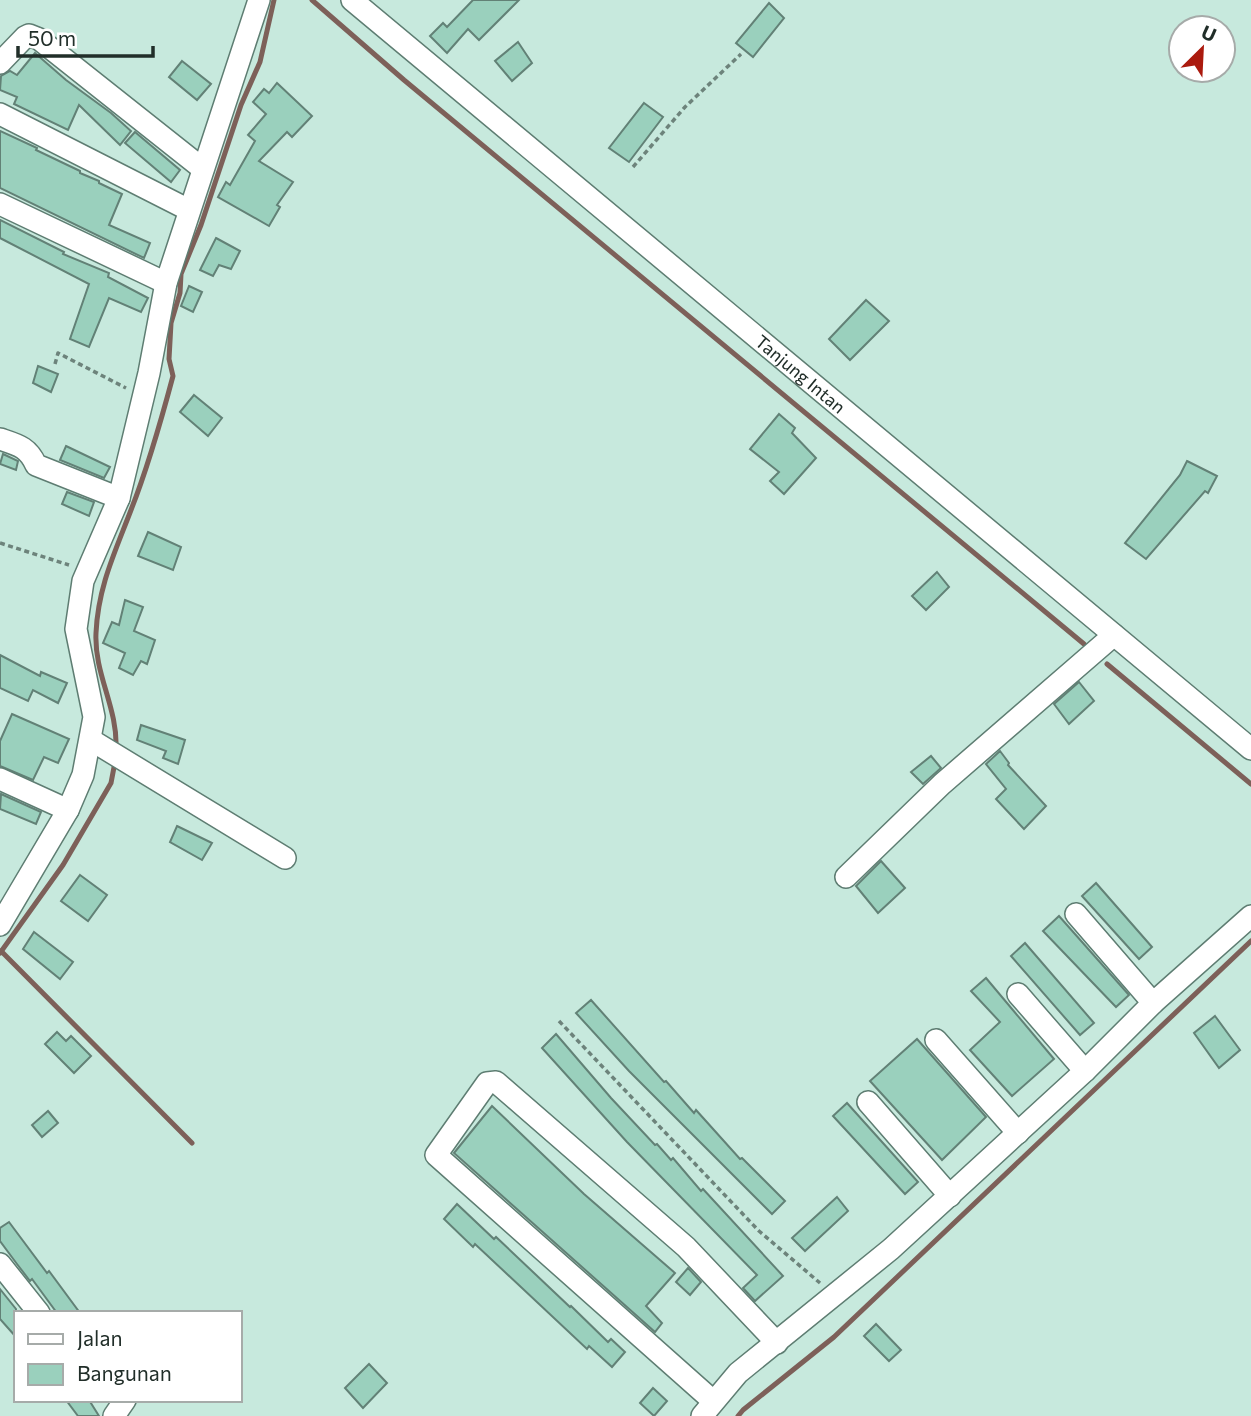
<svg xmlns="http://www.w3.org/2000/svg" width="1251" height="1416" font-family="Commissioner,sans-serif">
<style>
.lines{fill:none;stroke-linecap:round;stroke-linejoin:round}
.stream{stroke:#7d6059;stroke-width:5}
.building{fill:#9ad0bd;stroke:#628176;stroke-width:2}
.minor-casing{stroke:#5e7d72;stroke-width:24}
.path{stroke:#6d837b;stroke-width:3.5;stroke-dasharray:5 3.5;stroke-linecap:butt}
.minor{stroke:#fff;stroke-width:21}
.labels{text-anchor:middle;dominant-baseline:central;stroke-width:6;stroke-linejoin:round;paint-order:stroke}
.street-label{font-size:18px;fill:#212e29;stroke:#fff}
</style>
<rect width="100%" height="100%" fill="#c7e9dd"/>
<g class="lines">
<g class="stream">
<path d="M 312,0 L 404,80 L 1084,644"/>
<path d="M 1107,664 L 1251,784"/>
<path d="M 116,749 C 118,708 94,674 96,633 C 98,587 115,552 131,510 C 148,467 161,421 173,376 L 169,359 L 171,323 L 180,293 L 181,274 L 201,225 L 241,105 L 260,62 L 274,0"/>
<path d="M 1,951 L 192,1143"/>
<path d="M 0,953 L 63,865 L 111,783 L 115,762"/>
<path d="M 738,1416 L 743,1410 L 834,1337 L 1251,941"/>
</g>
</g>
<g class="building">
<path d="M 473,0 L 519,0 L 479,40 L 468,29 L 447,53 L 430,36 L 443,23 L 447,27 Z"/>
<path d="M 769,3 L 784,18 L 753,57 L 736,43 Z"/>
<path d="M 518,42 L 532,63 L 512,81 L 495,61 Z"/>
<path d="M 35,53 L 66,80 L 111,113 L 131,131 L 120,145 L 79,105 L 68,130 L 14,104 L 17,97 L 0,90 L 1,76 L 10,71 L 17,75 Z"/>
<path d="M 182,61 L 211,84 L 197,100 L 169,77 Z"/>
<path d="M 277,83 L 312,116 L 292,137 L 287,132 L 259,161 L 293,182 L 277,205 L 280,207 L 269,226 L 218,197 L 226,182 L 230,185 L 255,141 L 248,135 L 266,114 L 253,102 L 264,89 L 269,93 Z"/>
<path d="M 644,103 L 663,117 L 629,162 L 609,148 Z"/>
<path d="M 0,131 L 37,148 L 36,150 L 80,171 L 80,173 L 99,181 L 99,183 L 122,194 L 109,225 L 150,243 L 144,258 L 0,188 Z"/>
<path d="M 135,132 L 180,170 L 171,182 L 125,143 Z"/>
<path d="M 0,220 L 64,252 L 63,254 L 109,273 L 108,277 L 148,298 L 141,312 L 109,298 L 89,347 L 70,339 L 89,284 L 0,238 Z"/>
<path d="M 216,238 L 240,251 L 231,269 L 219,265 L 213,276 L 200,270 Z"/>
<path d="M 189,286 L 202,292 L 193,312 L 181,306 Z"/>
<path d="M 866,300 L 889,321 L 850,360 L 829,339 Z"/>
<path d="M 38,366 L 58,374 L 51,392 L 33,383 Z"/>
<path d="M 194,395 L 222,418 L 208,436 L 180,412 Z"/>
<path d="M 779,414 L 795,428 L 792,433 L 816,458 L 784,494 L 770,481 L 779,472 L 750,449 Z"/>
<path d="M 66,446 L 110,467 L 104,478 L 60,460 Z"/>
<path d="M 3,454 L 18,461 L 16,470 L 0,464 Z"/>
<path d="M 1187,461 L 1217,476 L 1208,493 L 1205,491 L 1146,559 L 1125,543 L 1180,475 Z"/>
<path d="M 67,492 L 94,502 L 89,516 L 62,504 Z"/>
<path d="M 148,532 L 181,547 L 173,570 L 138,556 Z"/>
<path d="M 937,572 L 949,587 L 926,610 L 912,596 Z"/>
<path d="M 125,600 L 143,607 L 134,631 L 155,640 L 147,664 L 141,661 L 133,675 L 119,668 L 125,653 L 103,643 L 112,622 L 119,625 Z"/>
<path d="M 0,655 L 40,676 L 41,672 L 67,683 L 58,703 L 33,690 L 28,701 L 0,688 Z"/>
<path d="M 1079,682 L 1094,701 L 1069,724 L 1054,704 Z"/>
<path d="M 12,714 L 69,739 L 58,763 L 44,757 L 33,780 L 0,766 L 0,741 Z"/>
<path d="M 141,725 L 185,740 L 178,764 L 163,758 L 166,751 L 137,740 Z"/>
<path d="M 1000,751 L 1009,763 L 1008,765 L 1046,806 L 1024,829 L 996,799 L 1006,789 L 986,764 Z"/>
<path d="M 931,756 L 941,768 L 923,784 L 911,772 Z"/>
<path d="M 1,794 L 41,812 L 36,824 L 0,809 Z"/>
<path d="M 177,826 L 212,843 L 202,860 L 170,842 Z"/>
<path d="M 881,861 L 905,888 L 878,913 L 856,886 Z"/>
<path d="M 80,875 L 107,895 L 88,921 L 61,901 Z"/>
<path d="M 1096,883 L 1152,947 L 1139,959 L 1082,896 Z"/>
<path d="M 1059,916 L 1129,995 L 1116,1007 L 1043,931 Z"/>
<path d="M 34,932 L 73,962 L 60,979 L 23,949 Z"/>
<path d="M 1025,943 L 1094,1023 L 1080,1035 L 1011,956 Z"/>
<path d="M 986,978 L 1054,1059 L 1012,1096 L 970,1050 L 1000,1022 L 971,991 Z"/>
<path d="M 591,1000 L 664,1082 L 666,1081 L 694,1113 L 696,1110 L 740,1159 L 742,1158 L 785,1201 L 772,1214 L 629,1071 L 576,1013 Z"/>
<path d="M 1215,1016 L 1240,1050 L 1219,1068 L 1194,1033 Z"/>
<path d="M 57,1032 L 66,1041 L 71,1036 L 91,1056 L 74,1073 L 45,1044 Z"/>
<path d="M 556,1034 L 611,1098 L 655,1145 L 657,1144 L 671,1160 L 673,1158 L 701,1191 L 703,1189 L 783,1276 L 755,1301 L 743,1288 L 757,1275 L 627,1142 L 542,1048 Z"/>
<path d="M 917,1039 L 986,1117 L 942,1160 L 870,1081 Z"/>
<path d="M 847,1103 L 918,1182 L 905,1194 L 833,1116 Z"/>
<path d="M 492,1106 L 584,1194 L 675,1273 L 646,1306 L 662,1323 L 655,1332 L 454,1153 Z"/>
<path d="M 48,1111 L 58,1123 L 42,1137 L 32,1125 Z"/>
<path d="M 837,1197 L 848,1211 L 805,1251 L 792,1238 Z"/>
<path d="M 457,1204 L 494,1239 L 496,1237 L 570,1307 L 571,1306 L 608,1342 L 611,1339 L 625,1352 L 612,1367 L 589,1346 L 587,1349 L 475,1244 L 473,1247 L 444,1219 Z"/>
<path d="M 9,1222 L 47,1273 L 49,1271 L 80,1313 L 57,1313 L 32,1279 L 30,1281 L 17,1264 L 0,1241 L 0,1228 Z"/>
<path d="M 688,1268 L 701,1282 L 690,1295 L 676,1282 Z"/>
<path d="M 0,1289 L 16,1309 L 16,1337 L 0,1319 Z"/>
<path d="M 876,1324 L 901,1350 L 889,1361 L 864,1336 Z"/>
<path d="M 369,1364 L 387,1383 L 363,1408 L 345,1388 Z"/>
<path d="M 653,1388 L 667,1401 L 654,1416 L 640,1403 Z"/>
<path d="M 66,1400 L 89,1400 L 99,1416 L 78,1416 Z"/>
</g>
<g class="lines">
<defs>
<g id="minor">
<path id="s1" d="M 352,0 L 1251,749"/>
<path d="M 0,63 L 25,37 L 29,35 L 39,39 L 203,169"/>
<path d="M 0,114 L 189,210"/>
<path d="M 0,204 L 166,283"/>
<path d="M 0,439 C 18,445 28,447 36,465 L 119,498"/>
<path d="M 91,740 L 285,858"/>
<path d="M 0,779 L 68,810"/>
<path d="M 846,877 L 942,784 L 1114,635"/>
<path d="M 1076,914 L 1153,1003"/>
<path d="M 0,925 L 68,810 L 83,775 L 94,717 L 76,629 L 83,581 L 119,498 L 149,373 L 166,283 L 259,0"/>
<path d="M 1018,994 L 1085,1071"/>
<path d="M 936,1040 L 1018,1133"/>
<path d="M 868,1102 L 950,1196"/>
<path d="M 0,1264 L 39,1313"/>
<path d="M 713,1401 L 436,1155 L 487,1083 L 496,1082 L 686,1247 L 777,1343"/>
<path d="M 114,1416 L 125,1400"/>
<path d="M 702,1416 L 738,1373 L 891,1249 L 1085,1071 L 1153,1003 L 1251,916"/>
</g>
</defs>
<use href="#minor" class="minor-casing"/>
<g class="path">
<path d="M 633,167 L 685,107 L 741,54"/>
<path d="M 55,364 L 58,353 L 126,388"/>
<path d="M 0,543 L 69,565"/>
<path d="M 559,1021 L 759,1231 L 820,1283"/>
</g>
<use href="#minor" class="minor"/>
</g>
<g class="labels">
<g class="street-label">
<text stroke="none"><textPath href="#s1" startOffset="584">Tanjung Intan</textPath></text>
</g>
</g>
<rect x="14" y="1311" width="228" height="91" fill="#ffffff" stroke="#a6aba9" stroke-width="2"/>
<rect x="28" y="1334" width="35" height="10" fill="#ffffff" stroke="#a6aba9" stroke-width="2"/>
<text x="77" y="1346" font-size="21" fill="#212e29">Jalan</text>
<rect x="28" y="1364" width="35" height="21" fill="#9ad0bd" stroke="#a6aba9" stroke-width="2"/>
<text x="77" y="1381" font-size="21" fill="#212e29">Bangunan</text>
<g transform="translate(1202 49) rotate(24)"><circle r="33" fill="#ffffff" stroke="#a6aba9" stroke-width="2"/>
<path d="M0-5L12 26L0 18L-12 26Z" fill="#ab1a0e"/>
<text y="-10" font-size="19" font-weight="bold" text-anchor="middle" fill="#212e29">U</text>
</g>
<path d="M18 46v10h135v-10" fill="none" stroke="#212e29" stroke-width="3.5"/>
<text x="28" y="46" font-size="21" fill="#212e29" stroke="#ffffff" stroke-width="5" paint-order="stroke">50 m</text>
</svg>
